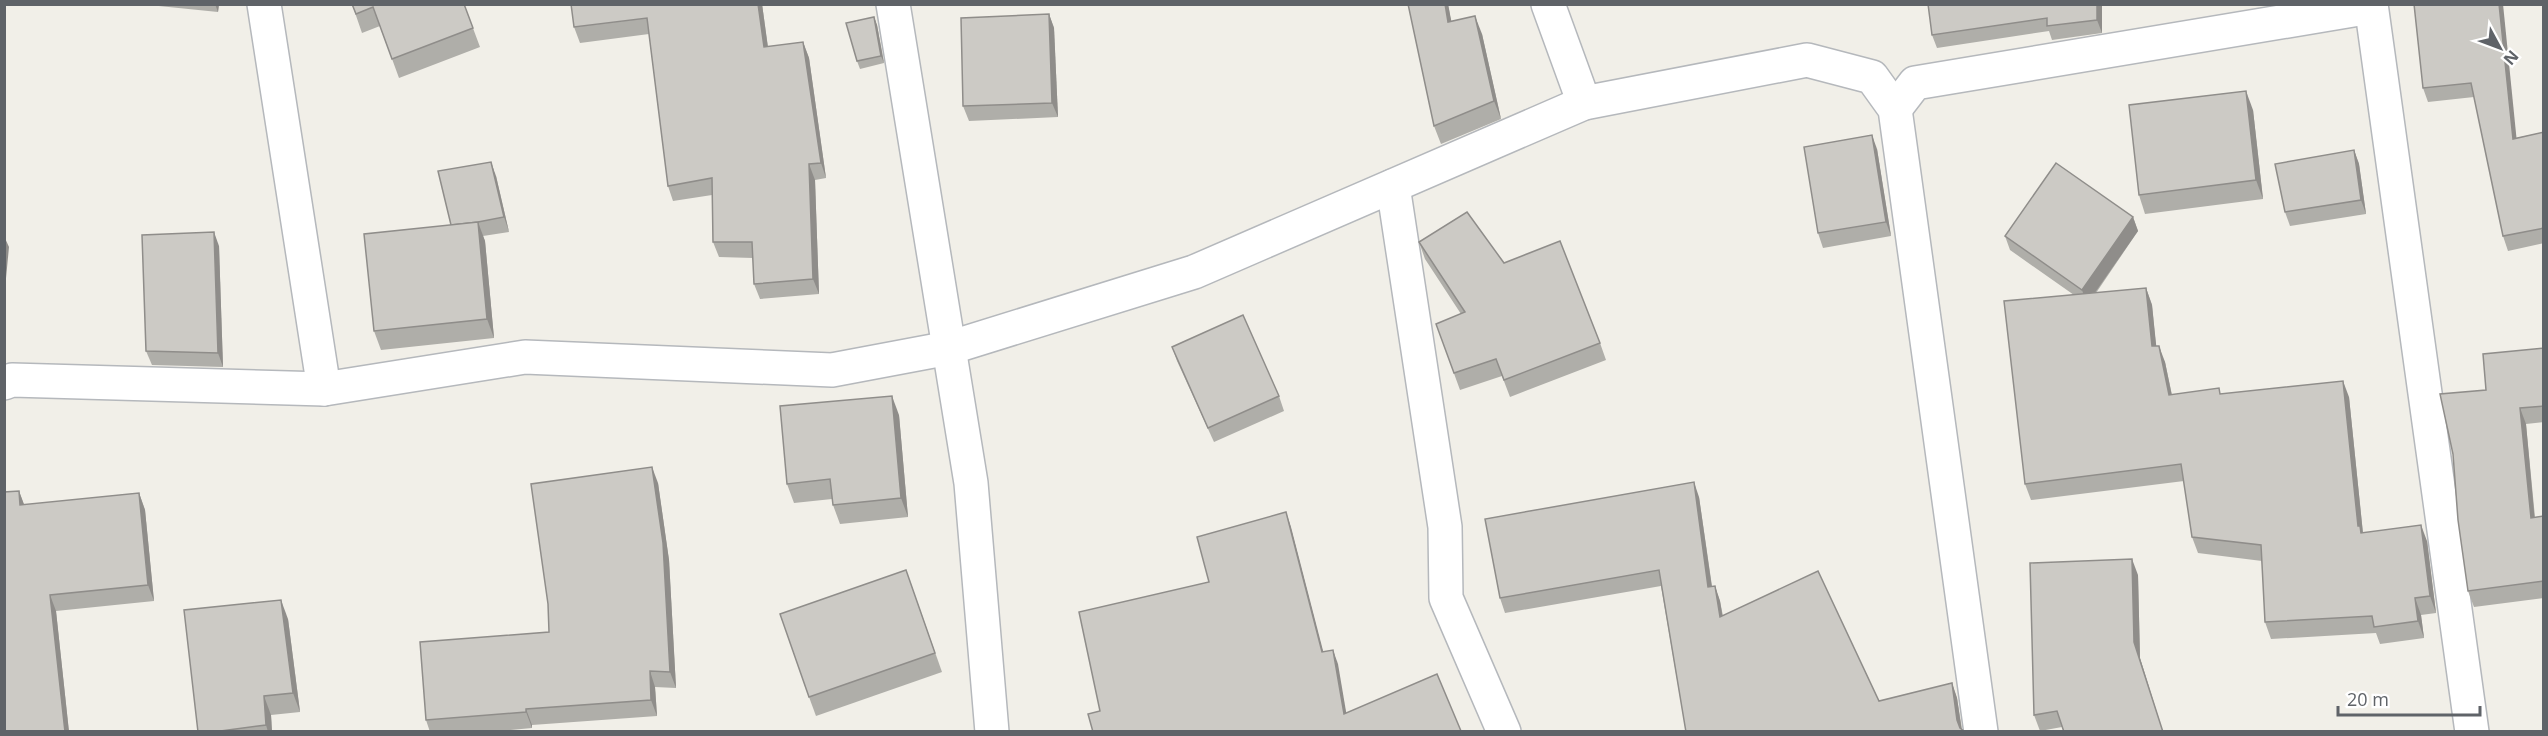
<svg xmlns="http://www.w3.org/2000/svg" width="2548" height="736" font-family="'Open Sans',sans-serif">
<style>
.lines{fill:none;stroke-linecap:round;stroke-linejoin:round}
.street-casing{stroke:#b5b8bc;stroke-width:36}
.street{stroke:#fff;stroke-width:33}
.wall{fill:#afaea9}
.shaded-wall{fill:#8f8d8a}
.building{fill:#cccac5;stroke:#8f8d8a;stroke-width:1.5}
</style>
<rect width="100%" height="100%" fill="#f1efe8"/>
<g class="lines">
<defs>
<g id="street">
<path d="M 264,4 L 324,389"/>
<path d="M 893,4 L 971,483 L 992,732"/>
<path d="M 1548,4 L 1584,103"/>
<path d="M 2371,4 L 2472,732"/>
<path d="M 1895,109 L 1915,83 L 2371,7"/>
<path d="M 1393,186 L 1445,527 L 1446,598 L 1504,732"/>
<path d="M 4,383 L 12,380 L 324,389 L 525,357 L 832,370 L 949,348 L 1194,272 L 1584,103 L 1807,60 L 1872,77 L 1895,109 L 1981,732"/>
</g>
</defs>
<use href="#street" class="street-casing"/>
<use href="#street" class="street"/>
</g>
<g class="wall">
<path d="M 139,4 L 219,4 L 218,12 Z"/>
<path d="M 352,4 L 464,4 L 480,47 L 399,78 L 380,26 L 362,33 Z"/>
<path d="M 762,4 L 768,47 L 803,42 L 809,58 L 826,178 L 815,180 L 819,294 L 760,299 L 754,284 L 753,258 L 719,257 L 713,242 L 712,195 L 673,201 L 668,186 L 649,34 L 580,43 L 574,27 Z"/>
<path d="M 1448,4 L 1451,21 L 1482,34 L 1501,119 L 1441,144 L 1434,126 Z"/>
<path d="M 2102,4 L 2102,33 L 2052,40 L 2049,31 L 1937,48 L 1932,35 Z"/>
<path d="M 2414,4 L 2516,138 L 2544,132 L 2544,243 L 2508,251 L 2503,236 L 2474,97 L 2428,102 L 2423,88 Z"/>
<path d="M 1049,14 L 1054,28 L 1058,117 L 969,121 L 963,106 Z"/>
<path d="M 874,17 L 877,25 L 884,63 L 860,69 L 857,61 Z"/>
<path d="M 2253,110 L 2263,199 L 2145,214 L 2139,195 Z"/>
<path d="M 1877,149 L 1891,236 L 1823,248 L 1818,233 Z"/>
<path d="M 2354,150 L 2359,164 L 2366,214 L 2290,226 L 2285,212 Z"/>
<path d="M 496,176 L 509,232 L 483,236 L 485,241 L 494,338 L 381,350 L 374,331 L 451,225 Z"/>
<path d="M 2133,217 L 2138,231 L 2096,293 L 2146,288 L 2152,305 L 2156,346 L 2165,362 L 2172,395 L 2221,394 L 2349,397 L 2363,533 L 2427,541 L 2436,613 L 2421,615 L 2424,638 L 2380,644 L 2376,633 L 2271,639 L 2265,622 L 2262,561 L 2198,553 L 2192,537 L 2184,481 L 2031,500 L 2025,484 L 2074,295 L 2010,250 L 2005,236 Z"/>
<path d="M 1419,242 L 1504,263 L 1600,343 L 1606,360 L 1510,397 L 1502,376 L 1460,390 L 1436,324 L 1461,314 L 1425,259 Z"/>
<path d="M 219,246 L 223,367 L 152,365 L 146,351 Z"/>
<path d="M 1172,347 L 1279,396 L 1284,411 L 1214,442 L 1177,361 Z"/>
<path d="M 2544,348 L 2544,422 L 2526,424 L 2535,517 L 2544,516 L 2544,598 L 2474,607 L 2468,591 L 2486,390 Z"/>
<path d="M 899,415 L 908,517 L 840,524 L 833,505 L 832,499 L 794,503 L 787,484 Z"/>
<path d="M 658,483 L 669,560 L 676,688 L 655,687 L 657,716 L 532,725 L 532,728 L 489,732 L 430,732 L 426,720 L 549,632 Z"/>
<path d="M 19,491 L 24,505 L 139,493 L 145,510 L 154,601 L 56,611 L 69,732 L 4,732 Z"/>
<path d="M 1699,497 L 1712,586 L 1715,586 L 1720,601 L 1723,616 L 1879,701 L 1952,683 L 1957,698 L 1962,729 L 1686,732 L 1661,586 L 1505,613 L 1500,598 Z"/>
<path d="M 906,570 L 942,672 L 816,716 L 809,697 Z"/>
<path d="M 2138,575 L 2140,658 L 2062,727 L 2040,731 L 2034,715 Z"/>
<path d="M 288,619 L 300,712 L 271,715 L 272,732 L 198,732 Z"/>
</g>
<g class="shaded-wall">
<path d="M 215,4 L 219,4 L 218,12 Z"/>
<path d="M 758,4 L 762,4 L 770,63 L 764,47 Z"/>
<path d="M 1445,4 L 1448,4 L 1455,40 L 1448,22 Z"/>
<path d="M 2097,4 L 2102,4 L 2102,33 L 2097,20 Z"/>
<path d="M 2499,4 L 2503,4 L 2518,153 L 2513,139 Z"/>
<path d="M 1049,14 L 1054,28 L 1058,117 L 1052,103 Z"/>
<path d="M 1475,16 L 1482,34 L 1501,119 L 1494,101 Z"/>
<path d="M 874,17 L 877,25 L 884,63 L 881,56 Z"/>
<path d="M 803,42 L 809,58 L 826,178 L 821,163 Z"/>
<path d="M 2246,91 L 2253,110 L 2263,199 L 2256,180 Z"/>
<path d="M 1872,135 L 1877,149 L 1891,236 L 1886,222 Z"/>
<path d="M 2354,150 L 2359,164 L 2366,214 L 2361,200 Z"/>
<path d="M 491,162 L 496,176 L 509,232 L 504,217 Z"/>
<path d="M 809,164 L 815,180 L 819,294 L 813,279 Z"/>
<path d="M 2133,217 L 2138,231 L 2087,304 L 2082,290 Z"/>
<path d="M 478,222 L 485,241 L 494,338 L 487,319 Z"/>
<path d="M 214,232 L 219,246 L 223,367 L 218,353 Z"/>
<path d="M 4,236 L 9,247 L 4,299 Z"/>
<path d="M 2146,288 L 2152,305 L 2158,363 L 2152,346 Z"/>
<path d="M 2159,346 L 2165,362 L 2175,411 L 2169,395 Z"/>
<path d="M 2343,381 L 2349,397 L 2363,534 L 2367,550 L 2358,526 Z"/>
<path d="M 892,396 L 899,415 L 908,517 L 901,498 Z"/>
<path d="M 2520,408 L 2526,424 L 2536,534 L 2531,518 Z"/>
<path d="M 652,467 L 658,483 L 669,560 L 676,688 L 670,672 Z"/>
<path d="M 1694,482 L 1699,497 L 1714,602 L 1708,587 Z"/>
<path d="M 19,491 L 25,507 L 20,505 Z"/>
<path d="M 139,493 L 145,510 L 154,601 L 148,585 Z"/>
<path d="M 1286,512 L 1291,527 L 1327,666 L 1322,652 Z"/>
<path d="M 2421,525 L 2427,541 L 2436,613 L 2430,596 Z"/>
<path d="M 2132,559 L 2138,575 L 2140,658 L 2163,732 L 2134,642 Z"/>
<path d="M 1715,586 L 1720,601 L 1725,632 L 1720,617 Z"/>
<path d="M 50,595 L 56,611 L 69,732 L 65,732 Z"/>
<path d="M 2415,598 L 2421,615 L 2424,638 L 2418,621 Z"/>
<path d="M 281,600 L 288,619 L 300,712 L 293,693 Z"/>
<path d="M 1333,650 L 1338,664 L 1349,729 L 1344,714 Z"/>
<path d="M 650,671 L 655,687 L 657,716 L 651,700 Z"/>
<path d="M 1952,683 L 1957,698 L 1962,732 L 1957,720 Z"/>
<path d="M 264,696 L 271,715 L 272,732 L 268,732 L 266,725 Z"/>
<path d="M 526,709 L 532,725 L 532,728 L 526,712 Z"/>
</g>
<g class="building">
<path d="M 352,4 L 464,4 L 473,28 L 392,59 L 373,7 L 356,14 Z"/>
<path d="M 571,4 L 758,4 L 764,47 L 803,42 L 821,163 L 809,164 L 813,279 L 754,284 L 752,242 L 713,242 L 712,178 L 668,186 L 647,18 L 574,27 Z"/>
<path d="M 1408,4 L 1445,4 L 1448,22 L 1475,16 L 1494,101 L 1434,126 Z"/>
<path d="M 1928,4 L 2097,4 L 2097,20 L 2047,26 L 2047,18 L 1932,35 Z"/>
<path d="M 2414,4 L 2499,4 L 2513,139 L 2544,132 L 2544,228 L 2503,236 L 2471,83 L 2423,88 Z"/>
<path d="M 1049,14 L 1052,103 L 963,106 L 961,18 Z"/>
<path d="M 874,17 L 881,56 L 857,61 L 846,23 Z"/>
<path d="M 2246,91 L 2256,180 L 2139,195 L 2129,105 Z"/>
<path d="M 1872,135 L 1886,222 L 1818,233 L 1804,147 Z"/>
<path d="M 2354,150 L 2361,200 L 2285,212 L 2275,164 Z"/>
<path d="M 491,162 L 504,217 L 478,222 L 451,225 L 438,171 Z"/>
<path d="M 2056,163 L 2133,217 L 2082,290 L 2005,236 Z"/>
<path d="M 1467,212 L 1504,263 L 1560,241 L 1600,343 L 1504,380 L 1496,359 L 1454,373 L 1436,324 L 1465,312 L 1419,242 Z"/>
<path d="M 478,222 L 487,319 L 374,331 L 364,234 Z"/>
<path d="M 214,232 L 218,353 L 146,351 L 142,235 Z"/>
<path d="M 2146,288 L 2152,346 L 2159,346 L 2169,395 L 2219,388 L 2220,394 L 2343,381 L 2358,526 L 2360,526 L 2361,533 L 2421,525 L 2430,596 L 2415,598 L 2418,621 L 2374,627 L 2372,616 L 2265,622 L 2261,545 L 2192,537 L 2181,464 L 2025,484 L 2004,301 Z"/>
<path d="M 1243,315 L 1279,396 L 1208,428 L 1172,347 Z"/>
<path d="M 2544,348 L 2544,406 L 2520,408 L 2531,518 L 2544,516 L 2544,581 L 2468,591 L 2458,520 L 2453,454 L 2440,394 L 2486,390 L 2483,354 Z"/>
<path d="M 892,396 L 901,498 L 833,505 L 830,479 L 787,484 L 780,406 Z"/>
<path d="M 652,467 L 663,543 L 670,672 L 650,671 L 651,700 L 526,709 L 526,712 L 426,720 L 420,642 L 549,632 L 548,604 L 531,484 Z"/>
<path d="M 1694,482 L 1708,587 L 1715,586 L 1720,617 L 1818,571 L 1879,701 L 1952,683 L 1957,720 L 1960,728 L 1965,732 L 1686,732 L 1659,570 L 1500,598 L 1485,519 Z"/>
<path d="M 19,491 L 20,505 L 139,493 L 148,585 L 50,595 L 65,732 L 4,732 L 4,492 Z"/>
<path d="M 1286,512 L 1322,652 L 1333,650 L 1344,714 L 1437,674 L 1461,731 L 1093,732 L 1088,714 L 1100,711 L 1079,612 L 1209,582 L 1197,537 Z"/>
<path d="M 2132,559 L 2134,642 L 2163,732 L 2064,732 L 2057,711 L 2034,715 L 2030,563 Z"/>
<path d="M 906,570 L 935,653 L 809,697 L 780,614 Z"/>
<path d="M 281,600 L 293,693 L 264,696 L 266,725 L 213,732 L 198,732 L 184,610 Z"/>
</g>
<rect width="2548" height="736" fill="none" stroke="#5f6368" stroke-width="12"/>
<g transform="translate(2500 48) rotate(131)" stroke="#ffffff" stroke-width="4.5" paint-order="stroke">
<path d="M0-4.5L10 22L0 15L-10 22Z" fill="#5f6368"/>
<text y="-9" font-size="16" font-weight="bold" text-anchor="middle" fill="#5f6368">N</text>
</g>
<path d="M2338 706v9h142v-9" fill="none" stroke="#5f6368" stroke-width="3"/>
<text x="2347" y="706" font-size="18" fill="#5f6368" stroke="#ffffff" stroke-width="4.5" paint-order="stroke">20 m</text>
</svg>
